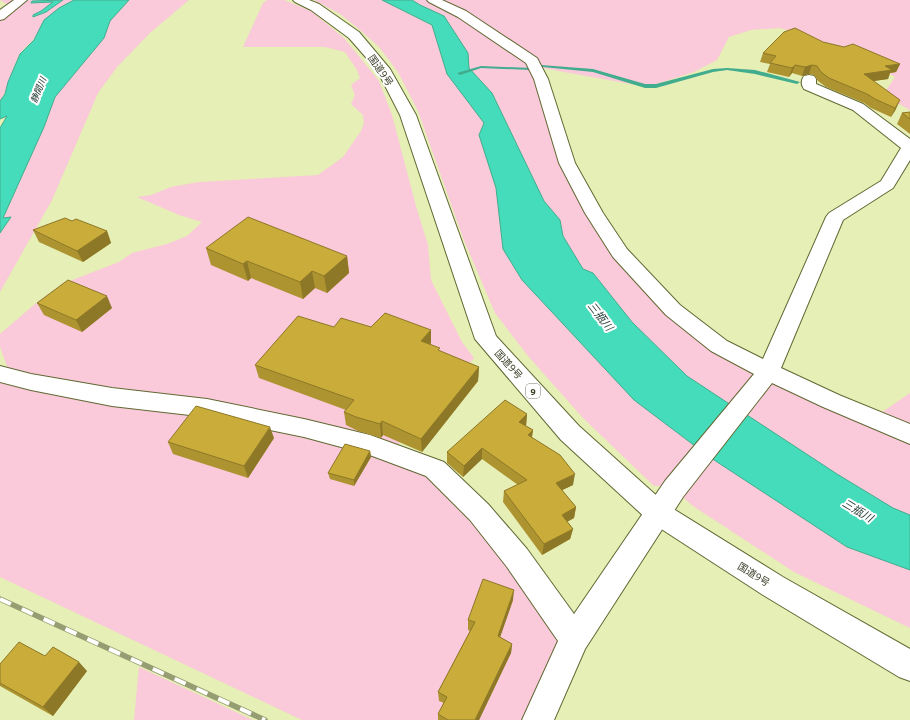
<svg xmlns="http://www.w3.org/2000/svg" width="910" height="720" font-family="'Noto Sans','Noto Sans JP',sans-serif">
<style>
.green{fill:#fac9da}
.water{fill:#45dcbb;stroke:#42ac8e}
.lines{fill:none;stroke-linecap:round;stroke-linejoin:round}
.stream{fill:#42ac8e;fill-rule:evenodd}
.minor-casing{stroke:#616833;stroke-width:2}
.highway-casing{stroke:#616833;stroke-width:2}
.minor{fill:#fff;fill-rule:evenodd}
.highway{fill:#fff;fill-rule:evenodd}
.rail-casing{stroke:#979d73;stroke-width:5.5}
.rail{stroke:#fff;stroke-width:4;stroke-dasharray:12;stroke-linecap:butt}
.wall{fill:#ad9431}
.shaded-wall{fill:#8d7828}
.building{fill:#c9ac39;stroke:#8d7828}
.labels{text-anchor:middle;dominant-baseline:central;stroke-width:4;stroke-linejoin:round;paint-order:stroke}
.far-water-label{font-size:9px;font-style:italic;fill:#1c342d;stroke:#fff}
.shield{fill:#fff;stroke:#757767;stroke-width:1}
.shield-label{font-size:9px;font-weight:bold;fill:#3a3d26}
.street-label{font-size:10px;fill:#3a3d26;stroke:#fff}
.water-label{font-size:11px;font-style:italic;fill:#1c342d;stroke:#fff}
</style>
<rect width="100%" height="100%" fill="#e6efb5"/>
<g class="green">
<path d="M 0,0 L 74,0 L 37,33 C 33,43 24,46 19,55 C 11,70 9,87 0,101 L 0,13 L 10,6 Z"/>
<path d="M 129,0 L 189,0 L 151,32 L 117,67 L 98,93 L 52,200 L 0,292 L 0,233 L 11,218 L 3,219 L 44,127 L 55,97 L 104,38 L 110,21 Z"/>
<path d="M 267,0 L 284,0 L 311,11 L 344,38 L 379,81 L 392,115 L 416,206 L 428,245 L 431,280 L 462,342 L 474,358 L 395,448 L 198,398 L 46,379 L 8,369 L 0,347 L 0,334 L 35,304 L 62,284 L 119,262 L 132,253 L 167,244 L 187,236 L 202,222 L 179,215 L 137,197 L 151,195 L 171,187 L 199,182 L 318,175 L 343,157 L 361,131 L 364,123 L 363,115 L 351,104 L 355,95 L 351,85 L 360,78 L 357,70 L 345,52 L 325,47 L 243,47 L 263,3 Z"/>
<path d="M 314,0 L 382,0 L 432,25 L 447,74 L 484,123 L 479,135 L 496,188 L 503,249 L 522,280 L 634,400 L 695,446 L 668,486 L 654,486 L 583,418 L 528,356 L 495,313 L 463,238 L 418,111 L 398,72 L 379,47 L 359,29 L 340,14 Z"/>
<path d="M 412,0 L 910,0 L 910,110 L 883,95 L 895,77 L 858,54 L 780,28 L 751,30 L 729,37 L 717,60 L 694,72 L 647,87 L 542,68 L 556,146 L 622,260 L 760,373 L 731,405 L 687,376 L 632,322 L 593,273 L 583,269 L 563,236 L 560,220 L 544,201 L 492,93 L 469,68 L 468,53 L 444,16 L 420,5 Z"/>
<path d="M 780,363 L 784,374 L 878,415 L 910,393 L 910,515 L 893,508 L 837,474 L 747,415 Z"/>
<path d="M 0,378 L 302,432 L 432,473 L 449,490 L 566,640 L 528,720 L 302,720 L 0,577 Z"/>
<path d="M 711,458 L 847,547 L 910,570 L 910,628 L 794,572 L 693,506 L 679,494 Z"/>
<path d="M 139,667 L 253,720 L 134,720 Z"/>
</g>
<g class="water">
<path d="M 63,0 L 46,12 L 33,17 L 33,15 L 41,11 L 53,2 L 31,3 L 32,1 Z"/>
<path d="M 74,0 L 129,0 L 110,21 L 104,38 L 55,97 L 44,127 L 3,218 L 11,217 L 0,233 L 0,128 L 7,116 L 0,119 L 0,101 L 5,94 L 8,82 L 20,54 L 34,40 L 44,20 L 59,8 Z"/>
<path d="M 382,0 L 412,0 L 420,5 L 444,16 L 468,53 L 469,68 L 492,93 L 544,201 L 560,220 L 563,236 L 583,269 L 593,273 L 632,322 L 687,376 L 731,405 L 695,446 L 634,400 L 522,280 L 503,249 L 496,188 L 479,135 L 484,123 L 447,74 L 432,25 Z"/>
<path d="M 747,415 L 837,474 L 893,508 L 910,515 L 910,570 L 847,547 L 711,458 Z"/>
</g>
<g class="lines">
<g class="stream">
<path d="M 541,65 L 593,69 L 645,84 L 656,84 L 713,69 L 727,68 L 755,70 L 800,82 L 797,84 L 755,74 L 727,70 L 713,72 L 656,88 L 645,88 L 593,72 L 543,67 L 541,67 Z"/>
<path d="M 481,66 L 531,68 L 533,69 L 531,70 L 481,68 L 460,75 L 457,73 Z"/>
</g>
<defs>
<g id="minor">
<path d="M 14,0 L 27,0 L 4,19 L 0,20 L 0,10 Z"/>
<path d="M 427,0 L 442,0 L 466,11 L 537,58 L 548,79 L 575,163 L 603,213 L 627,249 L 680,305 L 727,341 L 763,359 L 826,217 L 829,213 L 881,181 L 901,148 L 853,110 L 804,89 C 801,85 801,80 804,76 L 809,75 L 814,76 L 816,79 L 816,84 L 863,104 L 910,139 L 910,160 L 893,188 L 843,220 L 781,368 L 839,395 L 910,424 L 910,444 L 823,407 L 772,383 L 683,497 L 585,649 L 554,720 L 522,720 L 558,641 L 507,567 L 470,520 L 426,476 L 367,454 L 304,437 L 207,417 L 112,406 L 31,390 L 0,382 L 0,366 L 31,374 L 112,388 L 207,399 L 304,419 L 370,435 L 444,462 L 488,504 L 527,549 L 574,614 L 665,481 L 754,374 L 711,351 L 666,315 L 613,257 L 585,213 L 559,163 L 534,79 L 526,63 L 458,17 L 429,2 Z"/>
</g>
<path id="highway" d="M 293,0 L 309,0 L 319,4 L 359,32 L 390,69 L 416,115 L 496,336 L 579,426 L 667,505 L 783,577 L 910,649 L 910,681 L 899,677 L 763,595 L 649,521 L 561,440 L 475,339 L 400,115 L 377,70 L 349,38 L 311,10 L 295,2 Z"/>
</defs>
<use href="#minor" class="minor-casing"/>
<use href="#highway" class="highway-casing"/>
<use href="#minor" class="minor"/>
<use href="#highway" class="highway"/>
<defs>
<path id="rail" d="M 0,599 L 265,720"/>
</defs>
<use href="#rail" class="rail-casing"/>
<use href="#rail" class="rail"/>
</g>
<g class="wall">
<path d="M 823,42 L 900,64 L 896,72 L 890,73 L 888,79 L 873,81 L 896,109 L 891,117 L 871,108 L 864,103 L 826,87 L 818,81 L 814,75 L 809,74 L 802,76 L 792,73 L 789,77 L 767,72 L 770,64 L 760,62 L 763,53 Z"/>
<path d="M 910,112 L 910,134 L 897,124 L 902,113 Z"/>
<path d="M 72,221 L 107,231 L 111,243 L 83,262 L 39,242 L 33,230 Z"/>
<path d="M 206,248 L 347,256 L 349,273 L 327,293 L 315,288 L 303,299 L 251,278 L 248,281 L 211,265 Z"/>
<path d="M 37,303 L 112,308 L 82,332 L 44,315 Z"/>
<path d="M 334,327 L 371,327 L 431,330 L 431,343 L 430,345 L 440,351 L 479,367 L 478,381 L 422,452 L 383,435 L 381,438 L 358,431 L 346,425 L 344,412 L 346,410 L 259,378 L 255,365 Z"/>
<path d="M 527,414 L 526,426 L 533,430 L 532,437 L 573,485 L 562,490 L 576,507 L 574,518 L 567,522 L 573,529 L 570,539 L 542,555 L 503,502 L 504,491 L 518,485 L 482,459 L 463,477 L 447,463 L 447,452 Z"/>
<path d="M 274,438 L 248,478 L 173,454 L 168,442 Z"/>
<path d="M 370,451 L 371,457 L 354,486 L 330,479 L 328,473 Z"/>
<path d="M 513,600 L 500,637 L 512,644 L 511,653 L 479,720 L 438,720 L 438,714 L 444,703 L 439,701 L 438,692 L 470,631 L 468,630 L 468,620 Z"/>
<path d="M 45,656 L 87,671 L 53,716 L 0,686 L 0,664 Z"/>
</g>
<g class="shaded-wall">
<path d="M 900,64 L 896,72 L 890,73 L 888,79 L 860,83 L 864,74 L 885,66 Z"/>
<path d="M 795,65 L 792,73 L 789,77 L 792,68 Z"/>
<path d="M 812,65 L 809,74 L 802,76 L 805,67 Z"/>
<path d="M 900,100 L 896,109 L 891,117 L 895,108 Z"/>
<path d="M 107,231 L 111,243 L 83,262 L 77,251 Z"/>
<path d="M 347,256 L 349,273 L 327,293 L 324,276 Z"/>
<path d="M 247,261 L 251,278 L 248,281 L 243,264 Z"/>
<path d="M 312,271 L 315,288 L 303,299 L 300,282 Z"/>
<path d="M 107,296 L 112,308 L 82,332 L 76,320 Z"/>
<path d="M 431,330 L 431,343 L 422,354 L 421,341 Z"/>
<path d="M 479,367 L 478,381 L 422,452 L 421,439 Z"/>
<path d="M 527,414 L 526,426 L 518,433 L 519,422 Z"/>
<path d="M 382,421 L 383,435 L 381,438 L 380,424 Z"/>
<path d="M 270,427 L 274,438 L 248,478 L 244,466 Z"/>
<path d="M 533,430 L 531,442 L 528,435 Z"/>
<path d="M 482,448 L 482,459 L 463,477 L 464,466 Z"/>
<path d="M 370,451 L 371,457 L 354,486 L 354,480 Z"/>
<path d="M 575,474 L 573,485 L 554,494 L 556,483 Z"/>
<path d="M 576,507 L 574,518 L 559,526 L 562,515 Z"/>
<path d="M 573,529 L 570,539 L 542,555 L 544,544 Z"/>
<path d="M 514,590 L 513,600 L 497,646 L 498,636 Z"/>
<path d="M 512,644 L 511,653 L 479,720 L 475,720 Z"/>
<path d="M 79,662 L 87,671 L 53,716 L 43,707 Z"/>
</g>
<g class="building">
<path d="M 795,28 L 823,42 L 844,47 L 853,44 L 900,64 L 885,66 L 892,70 L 864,74 L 900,100 L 895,108 L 875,99 L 867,94 L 829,78 L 821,72 L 817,66 L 812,65 L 805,67 L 795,65 L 792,68 L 770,63 L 776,56 L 763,53 L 784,32 Z"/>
<path d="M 910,112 L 910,119 L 902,113 Z"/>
<path d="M 248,217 L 347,256 L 324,276 L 312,271 L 300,282 L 247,261 L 243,264 L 206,248 Z"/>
<path d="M 65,218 L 72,221 L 76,219 L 107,231 L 77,251 L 33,230 Z"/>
<path d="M 68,280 L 107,296 L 76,320 L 37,303 Z"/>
<path d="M 385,313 L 431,330 L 421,341 L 440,348 L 438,350 L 479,367 L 421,439 L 382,421 L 380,424 L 356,417 L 344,412 L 354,400 L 255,365 L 298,316 L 334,327 L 341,318 L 371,327 Z"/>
<path d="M 505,400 L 527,414 L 519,422 L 533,430 L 528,435 L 560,455 L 575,474 L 556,483 L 576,507 L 562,515 L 573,529 L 544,544 L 504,491 L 527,480 L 482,448 L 464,466 L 447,452 Z"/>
<path d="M 196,406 L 270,427 L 244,466 L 168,442 Z"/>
<path d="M 345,444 L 370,451 L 354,480 L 328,473 Z"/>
<path d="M 483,579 L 514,590 L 498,636 L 512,644 L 475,720 L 448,720 L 438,714 L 447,697 L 438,692 L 475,622 L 468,620 Z"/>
<path d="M 19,642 L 45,656 L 53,647 L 79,662 L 43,707 L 0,683 L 0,664 Z"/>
</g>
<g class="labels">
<g class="far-water-label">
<text transform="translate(38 90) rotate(-68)">静間川</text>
</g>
<rect class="shield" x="526" y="384" width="14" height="14" rx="3"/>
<g class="shield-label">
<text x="533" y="391">9</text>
</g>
<g class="street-label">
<text transform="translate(381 70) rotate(55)">国道9号</text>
<text transform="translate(509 364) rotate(48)">国道9号</text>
<text transform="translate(754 574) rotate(32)">国道9号</text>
</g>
<g class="water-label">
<text transform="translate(601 316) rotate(52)">三瓶川</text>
<text transform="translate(858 510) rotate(31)">三瓶川</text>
</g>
</g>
</svg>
